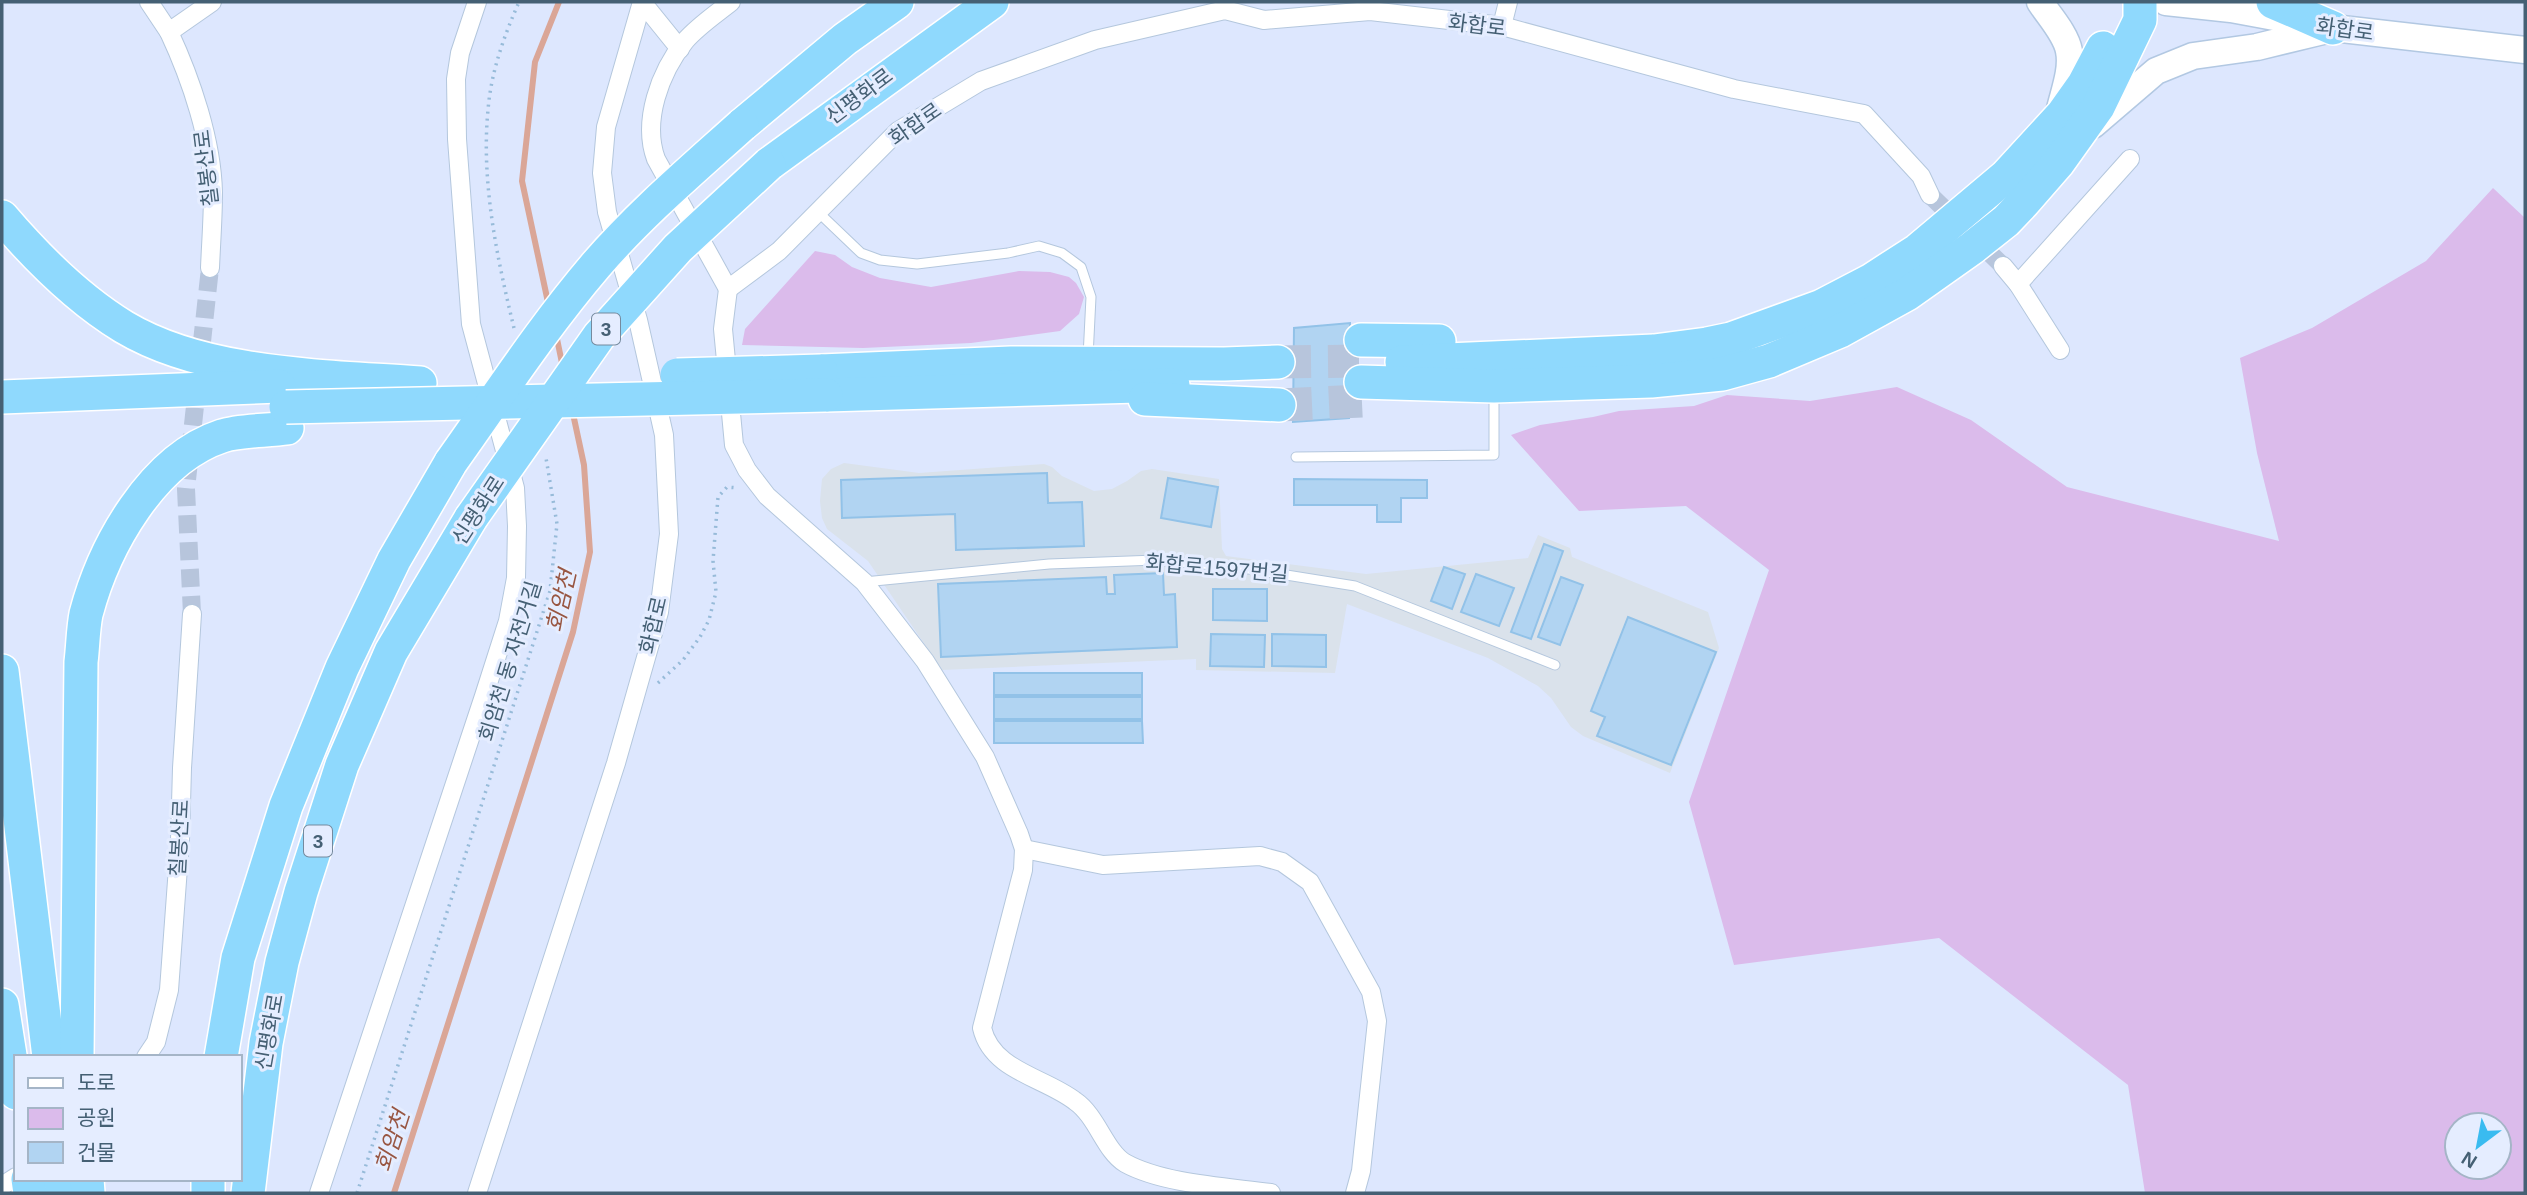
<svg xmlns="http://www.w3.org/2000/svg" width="2527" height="1195" font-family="Arial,'Noto Sans KR',sans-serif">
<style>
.industrial{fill:#dae2eb}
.green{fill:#dbbbeb;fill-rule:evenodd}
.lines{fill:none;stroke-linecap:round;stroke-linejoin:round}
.stream{stroke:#daa697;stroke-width:6}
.building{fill:#b1d4f2;stroke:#92c2e8;stroke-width:2}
.street-tunnel{stroke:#b7c5dc;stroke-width:18;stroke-dasharray:18 9;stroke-linecap:butt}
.highway-tunnel{stroke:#b7c5dc;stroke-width:33;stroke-dasharray:33 17;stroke-linecap:butt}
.lane-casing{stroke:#b4c7dd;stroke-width:11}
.street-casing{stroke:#b4c7dd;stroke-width:20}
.secondary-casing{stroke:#b2c8e2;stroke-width:29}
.highway-casing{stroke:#fff;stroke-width:36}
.path{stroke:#97bbd9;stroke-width:3.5;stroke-dasharray:2 5;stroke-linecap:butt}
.lane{stroke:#fff;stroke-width:9}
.street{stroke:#fff;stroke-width:18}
.secondary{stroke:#fff;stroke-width:26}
.highway{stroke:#8fd9fd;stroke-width:33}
.highway-bridge-casing{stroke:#fff;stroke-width:36;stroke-linecap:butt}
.highway-bridge{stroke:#8fd9fd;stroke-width:33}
.labels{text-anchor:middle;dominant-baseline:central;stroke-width:6;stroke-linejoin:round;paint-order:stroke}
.shield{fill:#e5edff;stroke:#758a9e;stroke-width:2}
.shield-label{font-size:19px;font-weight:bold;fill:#456074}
.street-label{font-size:21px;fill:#456074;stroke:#e5edff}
.water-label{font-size:23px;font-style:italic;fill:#985642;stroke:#e5edff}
</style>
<rect width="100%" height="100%" fill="#dde7fe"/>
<path class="industrial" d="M 844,463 L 919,473 L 1044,464 L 1052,467 L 1062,476 L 1094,491 L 1112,489 L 1127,481 L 1141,471 L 1152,469 L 1219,479 L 1222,549 L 1226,556 L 1366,574 L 1528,558 L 1538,535 L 1570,548 L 1572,557 L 1708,612 L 1719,648 L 1670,773 L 1583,736 L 1571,727 L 1551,698 L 1538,686 L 1488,658 L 1347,604 L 1335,673 L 1196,670 L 1196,659 L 942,670 L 868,561 L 827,529 L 822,518 L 820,501 L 822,479 L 831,469 Z"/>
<g class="green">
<path d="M 2493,188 L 2525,218 L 2525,1193 L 2145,1193 L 2128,1085 L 1939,938 L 1734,965 L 1689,802 L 1769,570 L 1686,506 L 1579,511 L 1511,435 L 1540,425 L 1593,417 L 1619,411 L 1694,406 L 1727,395 L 1810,401 L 1897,387 L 1971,420 L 2067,487 L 2279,541 L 2257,453 L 2240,358 L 2312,328 L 2426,261 ZM 2457,1125 L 2499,1125 L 2499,1167 L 2457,1167 Z"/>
<path d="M 815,251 L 835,255 L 852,267 L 880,278 L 931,287 L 1019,271 L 1050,272 L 1069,277 L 1076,283 L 1084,297 L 1079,314 L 1060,331 L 971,343 L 863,348 L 742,345 L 745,329 Z"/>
</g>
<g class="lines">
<g class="stream">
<path d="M 549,307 L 522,181 L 535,62 L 559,2"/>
<path d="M 556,334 L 563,368"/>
<path d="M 394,1193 L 573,632 L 590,552 L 584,465 L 572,409"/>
</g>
</g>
<g class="building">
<path d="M 1350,323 L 1349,418 L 1293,422 L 1294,328 Z"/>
<path d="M 1047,473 L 1048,503 L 1082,502 L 1084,546 L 956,550 L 955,514 L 842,518 L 841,480 Z"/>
<path d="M 1168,478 L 1218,487 L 1211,527 L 1161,518 Z"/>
<path d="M 1294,479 L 1427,480 L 1427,498 L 1401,498 L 1401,522 L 1377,522 L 1377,505 L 1294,505 Z"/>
<path d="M 1544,544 L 1563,551 L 1531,639 L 1511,632 Z"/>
<path d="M 1444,567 L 1465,574 L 1452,609 L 1431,601 Z"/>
<path d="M 1163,573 L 1164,595 L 1175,594 L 1177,647 L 941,657 L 938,584 L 1106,577 L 1107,594 L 1115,594 L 1114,575 Z"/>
<path d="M 1476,574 L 1514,588 L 1499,626 L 1461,612 Z"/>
<path d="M 1561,577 L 1583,585 L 1560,645 L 1538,637 Z"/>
<path d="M 1213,589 L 1267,589 L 1267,621 L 1213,620 Z"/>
<path d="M 1628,617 L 1716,652 L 1671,765 L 1597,736 L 1605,717 L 1591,711 Z"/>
<path d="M 1211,634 L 1265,635 L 1264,667 L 1210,666 Z"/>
<path d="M 1272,634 L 1326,635 L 1326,667 L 1272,666 Z"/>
<rect x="994" y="673" width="148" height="22"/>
<rect x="994" y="697" width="148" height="22"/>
<path d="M 994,721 L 1142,721 L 1143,743 L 994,743 Z"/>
</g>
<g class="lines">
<g class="street-tunnel">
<path d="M 1930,195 L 2003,266"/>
<path d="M 192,614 L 186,489 L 210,268"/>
</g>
<g class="highway-tunnel">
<path d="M 1278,362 L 1359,361"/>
<path d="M 1279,405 L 1362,401"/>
</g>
<defs>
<g id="lane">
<path d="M 817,211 L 861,253 L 880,260 L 917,264 L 1008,253 L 1039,246 L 1062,253 L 1081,267 L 1091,297 L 1088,357"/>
<path d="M 1296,457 L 1494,455 L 1494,392"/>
<path d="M 864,582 L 1049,564 L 1156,560 L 1236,567 L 1355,586 L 1555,665"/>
</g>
<g id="street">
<path d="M 149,2 L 169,32 L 212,2"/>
<path d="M 642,2 L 680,49"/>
<path d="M 1502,26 L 1508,2"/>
<path d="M 169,32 C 191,79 212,141 213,193 C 213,218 211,243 210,268"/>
<path d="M 2003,266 L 2018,284 L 2060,350"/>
<path d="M 2018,284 L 2130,159"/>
<path d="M 728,289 L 779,251 L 898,131 L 981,81 L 1095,40 L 1225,10 L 1264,20 L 1370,11 L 1502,26 L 1734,89 L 1864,114 L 1921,176 L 1930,195"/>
<path d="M 728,289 L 723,329 L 734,445 L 747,470 L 767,496 L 864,582 L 925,661 L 985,757 L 1019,834 L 1024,849 L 1023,870 L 982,1028 C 992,1071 1044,1077 1075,1101 C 1097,1116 1105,1151 1125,1163 C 1163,1184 1227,1187 1271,1193"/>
<path d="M 728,289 L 656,159 C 642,121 660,72 685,41 C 698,26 716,14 731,2"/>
<path d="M 1024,849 L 1103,865 L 1260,856 L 1282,862 L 1310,882 L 1371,992 L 1377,1021 L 1361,1171 L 1355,1193"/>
<path d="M 146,1057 L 156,1042 L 169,990 L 180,840 L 182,768 L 192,614"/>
<path d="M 2,1186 L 16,1177"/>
<path d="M 319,1193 L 484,696 L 508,621 L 516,578 L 517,526 L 515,488 L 471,324 L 457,139 L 456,79 L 460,53 L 477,2"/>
<path d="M 477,1193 L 616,763 L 659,612 L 669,534 L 664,435 L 638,320 L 607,212 L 602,173 L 606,127 L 642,2"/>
</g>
<g id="secondary">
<path d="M 2040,2 C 2049,16 2066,34 2069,51 C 2073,70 2063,94 2059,113"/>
<path d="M 2166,2 L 2231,9 L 2333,28 L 2525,50"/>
<path d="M 2093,125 L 2156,71 L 2193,56 L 2257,47 L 2323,31"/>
</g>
<g id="highway">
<path d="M 2273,2 L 2333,28"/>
<path d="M 742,125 L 845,39 L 897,2"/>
<path d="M 769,164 L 992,2"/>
<path d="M 2,217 C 37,258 78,299 124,327 C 206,376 327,376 420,383"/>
<path d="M 1361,340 L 1439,341"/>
<path d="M 1402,362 L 1654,351 L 1707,344 L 1731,339 L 1822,306 L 1870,281 L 1918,250 L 2006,176 L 2062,115 L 2084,84 L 2103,48"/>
<path d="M 821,371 L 1011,363 L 1224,364 L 1278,362"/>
<path d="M 1361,382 L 1494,386 L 1651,381 L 1722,374 L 1769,361 L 1840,331 L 1907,294 L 1972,248 L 2006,221 L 2024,202 L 2058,163 L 2098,107 L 2140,20 L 2140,2"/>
<path d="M 826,395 L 1173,385"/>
<path d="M 2,397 L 279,386"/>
<path d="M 1145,399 L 1279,405"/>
<path d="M 2,671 L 49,1057"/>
<path d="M 2,1005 L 16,1093"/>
<path d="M 77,1057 L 81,662 C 83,646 83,629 86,614 C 104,546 152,459 222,436 C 240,430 267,431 287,428"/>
<path d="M 221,1057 L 238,958 L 286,806 L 342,668 L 394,560 L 451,462"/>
<path d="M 28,1179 L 30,1193"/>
<path d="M 61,1179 L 62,1193"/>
<path d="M 87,1179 L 88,1193"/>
<path d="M 208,1193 L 208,1179"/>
<path d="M 248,1193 L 266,1043 L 282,962 L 301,892 L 342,765 L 391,652 L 471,518"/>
</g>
</defs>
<use href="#lane" class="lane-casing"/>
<use href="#street" class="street-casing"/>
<use href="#secondary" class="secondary-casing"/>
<use href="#highway" class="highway-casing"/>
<g class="path">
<path d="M 514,328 C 497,258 481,182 488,110 C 491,72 504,36 519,2"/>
<path d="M 658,683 L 683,660 L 700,637 L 709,620 L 716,592 L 713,561 L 718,497 L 727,487 L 738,488"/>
<path d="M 357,1193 L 550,591 L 557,524 L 546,458"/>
</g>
<use href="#lane" class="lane"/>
<use href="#street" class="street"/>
<use href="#secondary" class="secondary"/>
<use href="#highway" class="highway"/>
<defs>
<g id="highway-bridge">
<path d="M 677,375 L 821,371"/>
<path d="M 286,407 L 826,395"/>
<path d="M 451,462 C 498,396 543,327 596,265 C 640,214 692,170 742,125"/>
<path d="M 471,518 L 599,336 L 678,248 L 769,164"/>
</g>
</defs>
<use href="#highway-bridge" class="highway-bridge-casing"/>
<use href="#highway-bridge" class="highway-bridge"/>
</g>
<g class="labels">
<g class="shield">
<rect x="592" y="313.5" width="28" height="31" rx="5"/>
<rect x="304" y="825.5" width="28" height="31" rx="5"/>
</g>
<g class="shield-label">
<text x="606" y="329">3</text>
<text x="318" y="841">3</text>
</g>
<g class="street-label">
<text transform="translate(1477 25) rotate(7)">화합로</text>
<text transform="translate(2345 29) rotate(8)">화합로</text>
<text transform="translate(859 96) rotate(-37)">신평화로</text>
<text transform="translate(915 124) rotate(-35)">화합로</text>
<text transform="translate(206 168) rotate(-97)">칠봉산로</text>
<text transform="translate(478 510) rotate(-57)">신평화로</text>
<text transform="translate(1217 568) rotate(5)">화합로1597번길</text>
<text transform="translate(653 625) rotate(-77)">화합로</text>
<text transform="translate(510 661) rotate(-73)">회암천 동 자전거길</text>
<text transform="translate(179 838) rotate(-87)">칠봉산로</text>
<text transform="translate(269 1032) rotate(-80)">신평화로</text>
</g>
<g class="water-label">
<text transform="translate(561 601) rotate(-77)">회암천</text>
<text transform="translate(392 1141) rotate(-72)">회암천</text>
</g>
</g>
<rect width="2527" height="1195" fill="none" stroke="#456074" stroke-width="7"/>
<rect x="14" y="1055" width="228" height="126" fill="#e5edff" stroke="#a5b5c7" stroke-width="2"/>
<rect x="28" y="1078" width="35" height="10" fill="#ffffff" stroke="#a5b5c7" stroke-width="2"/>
<text x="77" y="1090" font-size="21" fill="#456074">도로</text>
<rect x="28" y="1108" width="35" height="21" fill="#dbbbeb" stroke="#a5b5c7" stroke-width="2"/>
<text x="77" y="1125" font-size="21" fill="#456074">공원</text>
<rect x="28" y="1142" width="35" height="21" fill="#b1d4f2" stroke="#a5b5c7" stroke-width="2"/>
<text x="77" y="1160" font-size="21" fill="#456074">건물</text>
<g transform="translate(2478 1146) rotate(212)"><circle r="33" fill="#e5edff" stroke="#a5b5c7" stroke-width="2"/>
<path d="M0-5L12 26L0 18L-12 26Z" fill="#39bbf0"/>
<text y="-10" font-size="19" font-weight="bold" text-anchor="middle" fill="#456074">N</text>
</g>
</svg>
